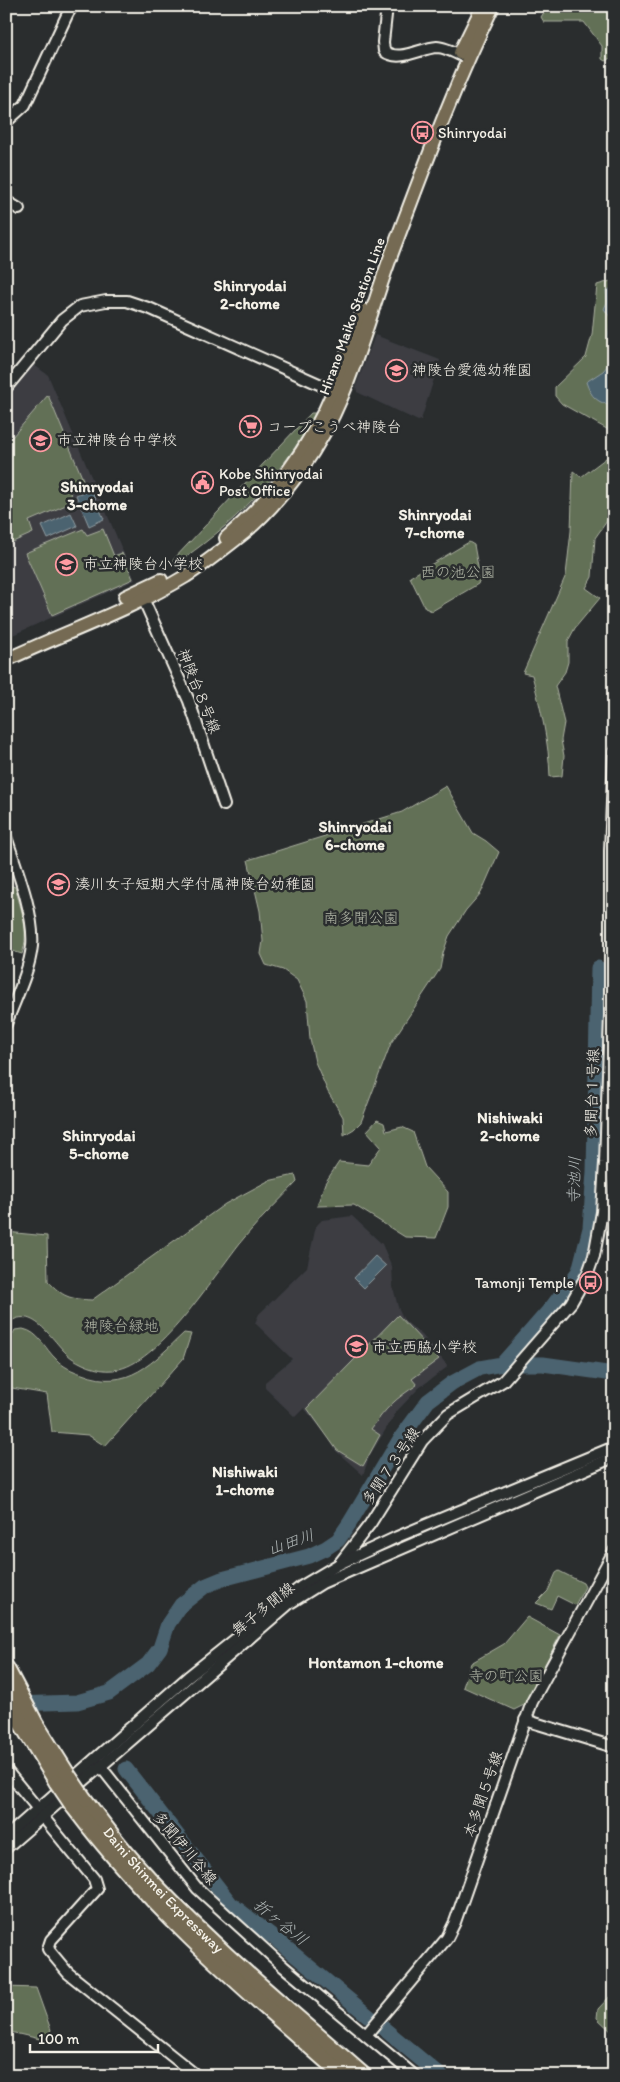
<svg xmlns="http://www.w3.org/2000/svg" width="620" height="2082" font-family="Itim,'Klee One',sans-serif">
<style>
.built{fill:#3c3d43}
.green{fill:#627057;stroke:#abb0a0}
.water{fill:#4c6370;stroke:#8f9ca0}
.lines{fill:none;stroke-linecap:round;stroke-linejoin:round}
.river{stroke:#4c6370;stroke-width:15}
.minor-casing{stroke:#f4f1e8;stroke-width:14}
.major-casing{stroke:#f4f1e8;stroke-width:16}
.highway-casing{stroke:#f4f1e8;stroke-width:19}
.minor{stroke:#2a2d2e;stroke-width:10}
.major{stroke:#746b52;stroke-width:12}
.highway{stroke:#746b52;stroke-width:15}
.highway-bridge-casing{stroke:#f4f1e8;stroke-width:19;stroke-linecap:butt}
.highway-bridge{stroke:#746b52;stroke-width:15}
.labels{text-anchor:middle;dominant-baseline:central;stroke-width:5;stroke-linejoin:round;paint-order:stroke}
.poi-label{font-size:15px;fill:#f4f1e8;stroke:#2a2d2e;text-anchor:start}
.street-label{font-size:15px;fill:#f4f1e8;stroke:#2a2d2e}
.park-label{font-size:15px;fill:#b2b7a7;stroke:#2a2d2e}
.neighbourhood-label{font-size:16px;font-weight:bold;fill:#f4f1e8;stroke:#2a2d2e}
.water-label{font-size:16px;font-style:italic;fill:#b1b8b8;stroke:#2a2d2e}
</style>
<rect width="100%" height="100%" fill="#2a2d2e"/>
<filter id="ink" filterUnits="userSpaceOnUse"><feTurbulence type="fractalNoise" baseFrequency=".02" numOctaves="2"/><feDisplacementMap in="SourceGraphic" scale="10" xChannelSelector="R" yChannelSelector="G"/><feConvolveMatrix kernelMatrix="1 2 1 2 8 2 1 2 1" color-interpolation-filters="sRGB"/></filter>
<g filter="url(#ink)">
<g class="built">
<path d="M 375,335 L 440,360 L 421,420 L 418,421 L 357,392 L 356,386 Z"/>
<path d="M 34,365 L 48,375 L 135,580 L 6,638 L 6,400 Z"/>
<path d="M 352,1216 L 382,1244 L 392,1267 L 393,1287 L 398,1307 L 404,1320 L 422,1335 L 447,1365 L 446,1368 L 419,1388 L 397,1411 L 370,1455 L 363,1475 L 336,1451 L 327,1436 L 304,1408 L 295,1417 L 265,1388 L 265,1382 L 292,1359 L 255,1323 L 259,1314 L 307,1267 L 316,1226 L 322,1220 Z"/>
</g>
<g class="green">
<path d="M 548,6 L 614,6 L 614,56 L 605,61 L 602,59 L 602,46 L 584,22 L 544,22 L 541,17 Z"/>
<path d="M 614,280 L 614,433 L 562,404 L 555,396 L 555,387 L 586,357 L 592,335 L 597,285 Z"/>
<path d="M 48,395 L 84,482 L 69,489 L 73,502 L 29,521 L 33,533 L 6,545 L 6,444 Z"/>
<path d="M 311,413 L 316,413 C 281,477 233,526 172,566 L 173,560 Z"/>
<path d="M 614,452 L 614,511 L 595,538 L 592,577 L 586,588 L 600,598 L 575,628 L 568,641 L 568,662 L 565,672 L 555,686 L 564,723 L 561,740 L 564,756 L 562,776 L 550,777 C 549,743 541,709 532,675 L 523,673 L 566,575 L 571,531 L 573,471 L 581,477 Z"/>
<path d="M 83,529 L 87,535 L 103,529 L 114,556 L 122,553 L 133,579 L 52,615 L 25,553 Z"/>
<path d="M 469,542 L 474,545 L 480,578 L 478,584 L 432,611 L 425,608 L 410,577 Z"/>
<path d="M 446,786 L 473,833 L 486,841 L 499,852 L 481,893 L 466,910 L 449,936 L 443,953 L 440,969 L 391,1043 L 361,1122 L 354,1129 L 344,1135 L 343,1117 L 328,1092 L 315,1062 L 310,1039 L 307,1001 L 297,980 L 283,970 L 266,965 L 261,954 L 263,941 L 260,911 L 248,860 L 402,812 Z"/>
<path d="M 6,884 L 15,887 C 21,909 30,932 22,954 L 6,949 Z"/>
<path d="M 377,1120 L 384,1123 L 386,1131 L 402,1127 L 413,1132 L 425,1167 L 448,1192 L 448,1207 L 436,1238 L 405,1237 L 354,1205 L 317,1206 L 325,1183 L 339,1162 L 368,1165 L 381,1147 L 367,1131 Z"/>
<path d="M 295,1175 L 297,1182 C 279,1201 260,1219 244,1238 C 216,1272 163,1359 119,1369 C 103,1373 86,1367 72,1358 C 53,1345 34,1300 6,1325 L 6,1232 L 47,1236 L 48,1281 C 63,1297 69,1299 92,1300 L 225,1204 L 268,1181 Z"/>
<path d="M 398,1315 L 439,1359 L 412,1379 L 417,1385 C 395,1399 387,1407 371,1429 L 380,1435 L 363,1466 L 337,1450 L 307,1408 Z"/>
<path d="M 23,1329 C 39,1332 45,1349 56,1359 C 63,1367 73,1371 82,1374 C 128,1392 153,1362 184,1333 L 191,1334 L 183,1359 L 105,1446 L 88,1435 L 52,1432 L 47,1394 L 6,1387 L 6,1345 L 15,1330 Z"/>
<path d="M 559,1571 L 583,1583 L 585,1587 L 575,1605 L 557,1596 L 551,1609 L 536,1603 L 548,1591 L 556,1573 Z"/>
<path d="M 527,1617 L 560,1635 L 524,1705 L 514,1710 L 463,1687 L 471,1663 L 504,1644 Z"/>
<path d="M 6,1987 L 36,1988 L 51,2030 L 44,2040 L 6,2031 Z"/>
<path d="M 614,1992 L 614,2034 L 597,2018 L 598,2009 Z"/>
</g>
<g class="water">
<path d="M 614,288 L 614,346 L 608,337 L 611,318 L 604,309 L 607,302 L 606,290 Z"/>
<path d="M 614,358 L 614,406 C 597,403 591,397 586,382 L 603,371 Z"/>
<path d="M 91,489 L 104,519 L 89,526 L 76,495 Z"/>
<path d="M 71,513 L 77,526 L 48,539 L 42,526 Z"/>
<path d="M 375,1256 L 386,1266 L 364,1288 L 354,1278 Z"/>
</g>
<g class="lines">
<g class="river">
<path d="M 502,1364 L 552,1307 L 579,1271 L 590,1228 L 594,1172 L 598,968"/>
<path d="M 13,1704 L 77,1702 L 109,1693 L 148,1664 L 160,1648 L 168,1624 L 181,1605 L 205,1586 L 222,1579 L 309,1556 L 326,1548 L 338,1540 L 349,1524 L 400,1439 L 428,1401 L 452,1383 L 480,1368 L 502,1364 L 543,1364 L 614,1374"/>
<path d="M 126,1769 L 231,1904 L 272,1936 L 441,2076"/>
</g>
<defs>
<g id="minor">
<path d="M 387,6 L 383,42 L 384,51 C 399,63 420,48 437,47 C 445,47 458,54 466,58"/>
<path d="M 6,122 L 25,105 L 68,13 L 73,6"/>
<path d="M 6,201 L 19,209"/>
<path d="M 6,388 L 62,320 L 80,306 L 106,301 L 127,301 L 151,309 L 339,393"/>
<path d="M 141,594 L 189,701 L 224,805"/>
<path d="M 6,837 C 16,867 35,915 32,946 C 29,973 15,999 6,1024"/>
<path d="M 339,1564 L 370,1524 L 422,1441 L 448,1414 L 503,1381 L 571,1303 L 588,1273 L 594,1256 L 602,1212 L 605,1163 L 610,1015 L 610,851 L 614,752"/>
<path d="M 525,1720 L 614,1747"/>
<path d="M 97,1762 L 197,1888 L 284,1967 L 415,2076"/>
<path d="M 6,1770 L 38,1809"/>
<path d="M 43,1817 L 94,1879 L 97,1889 L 51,1940 L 48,1949 L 68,1973 L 197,2076"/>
<path d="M 6,1837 L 188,1677 L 302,1586 L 339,1564 L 397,1537 L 614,1447"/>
<path d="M 6,1848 L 290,1603 L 322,1583 L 614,1457"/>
<path d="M 366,2035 L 447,1938 L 455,1922 L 532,1702 L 614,1551"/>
</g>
<g id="major">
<path d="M 460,53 L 483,6"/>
<path d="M 226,538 C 272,499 311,446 334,390 C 345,363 353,336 363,310"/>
<path d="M 125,597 L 161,580"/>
<path d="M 6,660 C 66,632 130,610 186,576 C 206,563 226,547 245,532 C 286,497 321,446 342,396 C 362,348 375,298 393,250 C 424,168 454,85 493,6"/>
</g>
<g id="highway">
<path d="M 6,1668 L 35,1723 L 67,1774"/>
<path d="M 6,1698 L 57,1782"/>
<path id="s1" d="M 84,1799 C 102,1823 120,1848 141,1870 C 209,1945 288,2009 364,2076"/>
<path d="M 74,1807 C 153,1912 246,1990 344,2076"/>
</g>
</defs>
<use href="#minor" class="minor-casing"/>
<use href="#major" class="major-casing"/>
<use href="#highway" class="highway-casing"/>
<use href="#minor" class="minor"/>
<use href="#major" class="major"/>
<use href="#highway" class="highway"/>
<defs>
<g id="highway-bridge">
<path d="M 67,1774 L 84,1799"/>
<path d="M 57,1782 L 74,1807"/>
</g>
</defs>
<use href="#highway-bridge" class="highway-bridge-casing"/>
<use href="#highway-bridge" class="highway-bridge"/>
</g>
</g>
<defs>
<symbol id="bus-ring" viewBox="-11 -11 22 22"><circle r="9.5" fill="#2a2d2e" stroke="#ff9aa2" stroke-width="1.5"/><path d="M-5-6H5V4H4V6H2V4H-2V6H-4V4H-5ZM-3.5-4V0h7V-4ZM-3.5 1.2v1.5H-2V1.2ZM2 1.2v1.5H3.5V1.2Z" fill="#ff9aa2"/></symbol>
<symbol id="school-ring" viewBox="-11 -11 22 22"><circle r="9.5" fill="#2a2d2e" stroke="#ff9aa2" stroke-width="1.5"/><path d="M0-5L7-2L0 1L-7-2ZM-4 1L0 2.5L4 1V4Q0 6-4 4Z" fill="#ff9aa2"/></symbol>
<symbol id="supermarket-ring" viewBox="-11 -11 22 22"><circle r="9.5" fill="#2a2d2e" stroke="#ff9aa2" stroke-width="1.5"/><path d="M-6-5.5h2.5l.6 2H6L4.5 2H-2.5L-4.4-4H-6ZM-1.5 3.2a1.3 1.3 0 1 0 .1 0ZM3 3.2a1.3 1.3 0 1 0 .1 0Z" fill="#ff9aa2"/></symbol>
<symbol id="civic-ring" viewBox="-11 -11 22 22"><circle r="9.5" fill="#2a2d2e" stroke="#ff9aa2" stroke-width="1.5"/><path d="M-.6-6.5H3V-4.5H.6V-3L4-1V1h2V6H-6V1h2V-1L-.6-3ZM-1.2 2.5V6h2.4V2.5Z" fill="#ff9aa2"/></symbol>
</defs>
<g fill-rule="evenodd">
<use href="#bus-ring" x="410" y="120" width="25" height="25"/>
<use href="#school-ring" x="384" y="358" width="25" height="25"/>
<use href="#supermarket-ring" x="238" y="414" width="25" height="25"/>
<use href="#school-ring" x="28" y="428" width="25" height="25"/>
<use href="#civic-ring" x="190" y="470" width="25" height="25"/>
<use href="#school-ring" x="54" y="552" width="25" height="25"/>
<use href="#school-ring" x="46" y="872" width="25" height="25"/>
<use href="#bus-ring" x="578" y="1270" width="25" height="25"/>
<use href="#school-ring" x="344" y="1334" width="25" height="25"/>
</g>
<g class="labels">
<g class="poi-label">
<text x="438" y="133">Shinryodai</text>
<text x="412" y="370">神陵台愛徳幼稚園</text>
<text x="267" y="427">コープこうべ神陵台</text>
<text x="57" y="440">市立神陵台中学校</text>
<text x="219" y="474">Kobe Shinryodai<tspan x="219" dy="17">Post Office</tspan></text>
<text x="83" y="564">市立神陵台小学校</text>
<text x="75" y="884">湊川女子短期大学付属神陵台幼稚園</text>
<text x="574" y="1283" text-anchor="end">Tamonji Temple</text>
<text x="372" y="1347">市立西脇小学校</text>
</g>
<g class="street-label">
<text transform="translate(352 316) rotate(-70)">Hirano Maiko Station Line</text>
<text transform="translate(199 691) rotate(68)">神陵台８号線</text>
<text transform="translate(592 1093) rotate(-88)">多聞台１号線</text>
<text transform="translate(391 1466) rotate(-56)">多聞７３号線</text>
<text transform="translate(263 1609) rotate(-39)">舞子多聞線</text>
<text transform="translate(483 1794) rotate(-71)">本多聞５号線</text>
<text transform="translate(185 1848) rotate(50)">多聞伊川谷線</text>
<text stroke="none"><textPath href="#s1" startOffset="121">Daini Shinmei Expressway</textPath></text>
</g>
<g class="park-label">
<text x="458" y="572">西の池公園</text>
<text x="361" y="918">南多聞公園</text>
<text x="121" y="1326">神陵台緑地</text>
<text x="506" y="1676">寺の町公園</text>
</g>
<g class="neighbourhood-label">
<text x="250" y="285">Shinryodai<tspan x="250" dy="18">2-chome</tspan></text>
<text x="97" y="486">Shinryodai<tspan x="97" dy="18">3-chome</tspan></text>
<text x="435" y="514">Shinryodai<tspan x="435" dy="18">7-chome</tspan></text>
<text x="355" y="826">Shinryodai<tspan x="355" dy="18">6-chome</tspan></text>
<text x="510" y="1117">Nishiwaki<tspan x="510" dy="18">2-chome</tspan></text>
<text x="99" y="1135">Shinryodai<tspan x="99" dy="18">5-chome</tspan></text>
<text x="245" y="1471">Nishiwaki<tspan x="245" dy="18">1-chome</tspan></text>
<text x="376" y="1662">Hontamon 1-chome</text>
</g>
<g class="water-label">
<text transform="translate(574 1180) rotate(-88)">寺池川</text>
<text transform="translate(291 1542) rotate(-19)">山田川</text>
<text transform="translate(281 1922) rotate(39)">折ヶ谷川</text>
</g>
</g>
<rect width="620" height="2082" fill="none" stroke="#2a2d2e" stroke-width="25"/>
<rect x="12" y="12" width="595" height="2057" fill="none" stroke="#f4f1e8" stroke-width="2" filter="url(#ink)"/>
<path d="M30 2044v8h128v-8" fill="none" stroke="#f4f1e8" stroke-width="2.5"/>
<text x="38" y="2044" font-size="15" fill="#f4f1e8" stroke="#2a2d2e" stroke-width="4" paint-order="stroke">100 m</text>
</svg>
